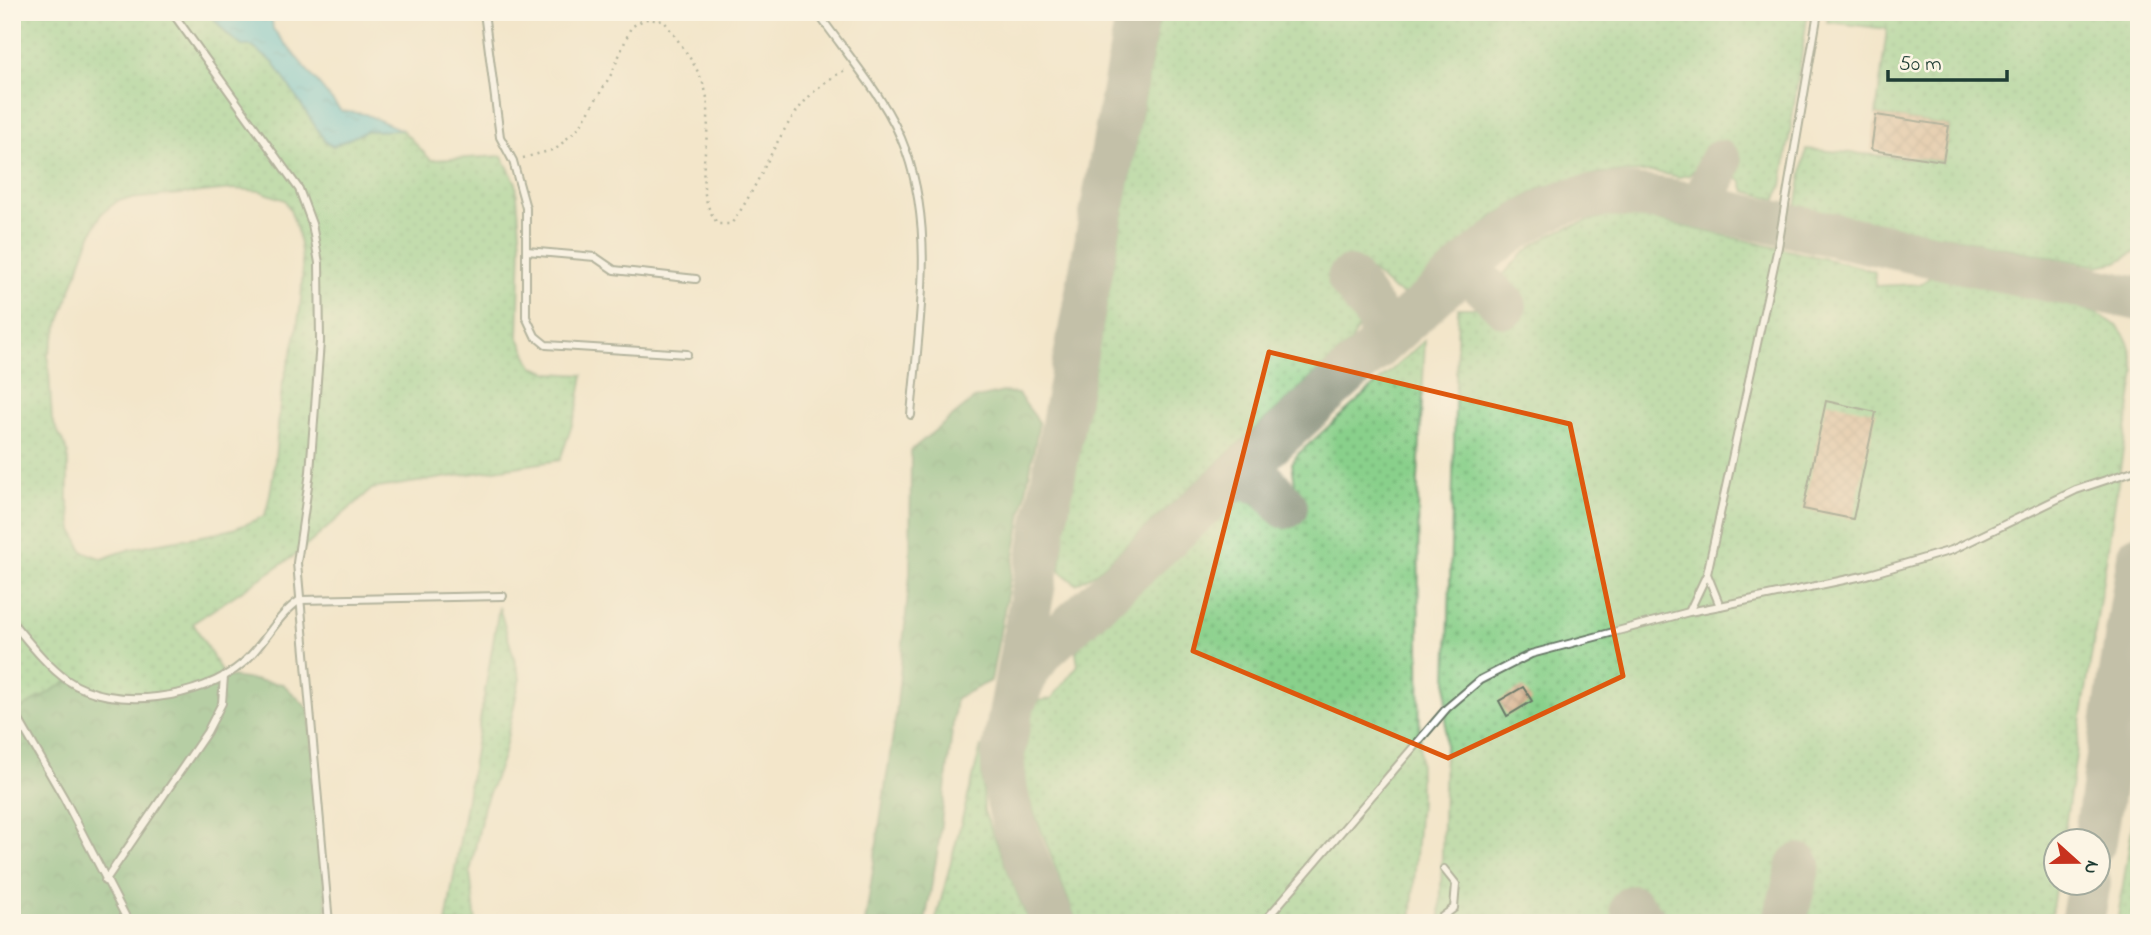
<svg xmlns="http://www.w3.org/2000/svg" width="2151" height="935" font-family="'Indie Flower',sans-serif">
<style>
.grass{fill:url(#grass-dots);stroke:#548660;stroke-width:2;fill-rule:evenodd}
.forest{fill:url(#forest-crowns);stroke:#467856;stroke-width:2}
.water{fill:url(#water-ripples);stroke:#3b8083;stroke-width:2}
.lines{fill:none;stroke-linecap:round;stroke-linejoin:round}
.taxiway{stroke:#89927f;stroke-width:44}
.building{fill:url(#building-cross-hatch)}
.lane-casing{stroke:#697868;stroke-width:10}
.path{stroke:#697868;stroke-width:2.5;stroke-dasharray:2 5;stroke-linecap:butt}
.lane{stroke:#fff;stroke-width:6}
.marked{fill:none;stroke:#de580e;stroke-width:5;stroke-linejoin:round}
</style>
<defs>
<pattern id="grass-dots" width="8" height="8" patternUnits="userSpaceOnUse" patternTransform="scale(1.75)"><rect width="8" height="8" fill="#89d08b"/><path d="M2 2h.1M6 6h.1" fill="none" stroke="#6faa72" stroke-width="1.8" stroke-linecap="round"/></pattern>
<pattern id="forest-crowns" width="20" height="18" patternUnits="userSpaceOnUse" patternTransform="scale(1.75)"><rect width="20" height="18" fill="#6eb277"/><path d="M2 6a3 3 0 1 1 6 0M12 15a3 3 0 1 1 6 0" fill="none" stroke="#5a9262"/></pattern>
<pattern id="water-ripples" width="26" height="14" patternUnits="userSpaceOnUse" patternTransform="scale(1.75)"><rect width="26" height="14" fill="#57c2d2"/><path d="M2 4q2-2 4 0t4 0M15 11q2-2 4 0t4 0" fill="none" stroke="#479fab"/></pattern>
<pattern id="building-cross-hatch" width="8" height="8" patternUnits="userSpaceOnUse" patternTransform="scale(1.75)"><rect width="8" height="8" fill="#d6af8c"/><path d="M0 0l8 8M0 8l8-8" fill="none" stroke="#ad9073"/></pattern>
</defs>
<rect width="100%" height="100%" fill="#fcf5e5"/>
<filter id="ink" filterUnits="userSpaceOnUse"><feTurbulence type="fractalNoise" baseFrequency=".0143" numOctaves="2"/><feDisplacementMap in="SourceGraphic" scale="14" xChannelSelector="R" yChannelSelector="G"/><feConvolveMatrix kernelMatrix="1 2 1 2 8 2 1 2 1" color-interpolation-filters="sRGB"/></filter>
<filter id="wash" filterUnits="userSpaceOnUse"><feTurbulence type="fractalNoise" baseFrequency=".00686" numOctaves="4" result="noise"/><feDisplacementMap in="SourceGraphic" scale="28" xChannelSelector="R" yChannelSelector="G"/><feGaussianBlur stdDeviation="1.57" result="paint"/><feColorMatrix in="noise" values="0 0 0 0 0 0 0 0 0 0 0 0 0 0 0 0 0 1.4 0 .05"/><feComposite in="paint" operator="in"/></filter>
<g filter="url(#wash)">
<rect width="100%" height="100%" fill="#f3e6ca"/>
<g class="grass">
<path d="M 12,12 L 208,12 L 228,35 L 251,45 L 274,63 L 325,141 L 333,146 L 366,131 L 402,130 L 431,160 L 502,156 L 516,183 L 521,245 L 518,336 L 533,367 L 550,373 L 583,375 L 577,410 L 560,460 L 372,489 L 297,554 L 193,623 L 224,676 L 175,695 L 12,714 ZM 233,189 L 260,191 L 285,200 C 310,246 304,301 292,351 C 289,363 284,375 282,388 C 276,431 277,472 265,515 C 215,544 155,535 103,559 L 83,552 L 73,530 L 68,500 L 68,452 L 52,420 L 48,355 L 88,242 L 101,214 L 119,200 Z"/>
<path d="M 1160,12 L 1808,12 L 1782,186 L 1776,199 L 1745,191 L 1741,180 L 1696,168 L 1689,175 L 1679,177 L 1654,172 L 1601,173 L 1541,188 L 1491,218 L 1416,289 L 1405,295 L 1393,290 L 1372,271 L 1341,299 L 1359,326 L 1351,342 L 1097,572 L 1076,584 L 1060,571 L 1063,539 Z"/>
<path d="M 1829,12 L 2139,12 L 2139,100 L 2135,118 L 2139,126 L 2139,250 L 2117,262 L 2097,266 L 1796,207 L 1806,149 L 1943,161 L 1949,126 L 1876,115 L 1887,29 L 1827,22 Z"/>
<path d="M 1608,216 L 1644,217 L 1861,267 L 1875,272 L 1875,286 L 1920,284 L 1932,276 C 1978,285 2080,298 2114,324 C 2130,336 2132,355 2135,372 L 2063,840 L 2056,841 L 2056,882 L 2050,923 L 1440,923 L 1458,308 L 1474,308 C 1522,254 1533,232 1608,216 Z"/>
<path d="M 1425,340 L 1418,480 L 1420,802 L 1411,923 L 1077,923 L 1025,789 L 1023,764 L 1032,708 L 1037,701 L 1051,699 L 1078,665 L 1076,653 L 1083,638 L 1237,501 L 1247,499 L 1265,511 L 1295,485 L 1292,463 L 1298,454 Z"/>
<path d="M 499,607 L 520,678 L 503,757 L 484,806 L 470,872 L 476,923 L 446,923 Z"/>
<path d="M 981,746 L 984,811 L 1029,923 L 935,923 Z"/>
<path d="M 2139,783 L 2139,923 L 2117,923 Z"/>
</g>
<g class="forest">
<path d="M 1003,392 L 1018,394 L 1039,422 L 991,681 L 956,698 L 938,849 L 925,923 L 865,923 L 896,714 L 910,573 L 911,450 L 974,399 Z"/>
<path d="M 224,676 L 283,684 L 309,709 L 327,909 L 319,923 L 12,923 L 12,714 L 68,681 C 139,706 155,703 224,676 Z"/>
</g>
<path class="water" d="M 208,12 L 271,12 L 273,29 L 341,111 L 365,114 L 402,130 L 366,131 L 333,146 L 325,141 L 274,63 L 251,46 L 242,46 L 228,35 Z"/>
<g class="lines">
<g class="taxiway">
<path d="M 1699,201 L 1707,196 L 1720,162"/>
<path d="M 1465,276 L 1475,277 L 1505,306"/>
<path d="M 1349,278 L 1381,322 L 1380,334"/>
<path d="M 1243,478 L 1266,484 L 1286,507"/>
<path d="M 1011,709 L 1029,669 L 1045,649 L 1479,255 C 1556,198 1577,187 1673,201 L 2139,299"/>
<path d="M 2095,841 L 2139,556"/>
<path d="M 1632,907 L 1646,923"/>
<path d="M 1054,923 C 1031,869 1002,813 1003,754 L 1138,12"/>
<path d="M 1784,923 L 1799,865"/>
<path d="M 2082,923 L 2089,883"/>
</g>
</g>
<g id="blocks">
<g class="building">
<path d="M 1876,115 L 1949,126 L 1943,161 L 1871,150 Z"/>
<path d="M 1826,401 L 1876,412 L 1853,519 L 1803,509 Z"/>
<path d="M 1523,687 L 1532,701 L 1507,716 L 1499,701 Z"/>
</g>
</g>
</g>
<g filter="url(#ink)">
<use href="#blocks" fill-opacity="0" stroke="#697868" stroke-width="2"/>
<g class="lines">
<defs>
<g id="lane">
<path d="M 172,12 L 299,189 L 312,224 L 319,263 L 320,342 L 310,472 L 297,563 L 329,923"/>
<path d="M 484,12 L 500,137 L 513,161 L 526,208 L 526,317 L 535,336 L 546,345 L 687,354"/>
<path d="M 817,12 C 847,55 889,101 906,151 C 936,235 918,328 911,415"/>
<path d="M 1818,12 L 1778,247 L 1707,574 L 1720,606 L 1863,576 L 1952,550 L 2076,490 L 2139,469"/>
<path d="M 527,251 L 595,257 L 614,270 L 696,279"/>
<path d="M 1707,574 L 1689,612 L 1720,606"/>
<path d="M 12,622 C 28,641 46,665 67,680 C 113,712 202,699 243,663 C 265,644 276,616 300,600 L 503,596"/>
<path d="M 12,708 L 64,798 L 129,923"/>
<path d="M 105,881 L 207,732 L 222,703 L 224,676"/>
<path d="M 1263,923 L 1447,708 L 1480,680 L 1531,654 L 1689,612"/>
<path d="M 1434,923 L 1454,908 L 1456,884 L 1444,869"/>
</g>
</defs>
<use href="#lane" class="lane-casing"/>
<g class="path">
<path d="M 523,158 L 556,149 L 580,126 L 612,73 L 631,27 L 645,19 L 664,21 C 678,41 696,63 704,86 C 719,129 686,182 718,224 L 731,224 C 764,181 777,124 818,88 C 826,81 836,75 845,70"/>
<path d="M 102,923 L 111,913"/>
</g>
<use href="#lane" class="lane"/>
</g>
</g>
<path d="M0 0H2151V935H0ZM 1269,352 L 1570,424 L 1623,676 L 1448,758 L 1193,651 Z" fill="#f3e6ca" fill-opacity=".55" fill-rule="evenodd"/>
<path class="marked" d="M 1269,352 L 1570,424 L 1623,676 L 1448,758 L 1193,651 Z"/>
<rect width="2151" height="935" fill="none" stroke="#fcf5e5" stroke-width="42"/>
<g transform="translate(2077 862) rotate(111)"><circle r="33" fill="#fcf5e5" stroke="#a4ab9e" stroke-width="2"/>
<path d="M0-5L12 26L0 18L-12 26Z" fill="#c8321e"/>
<text y="-10" font-size="19" font-weight="bold" text-anchor="middle" fill="#1f3d34">N</text>
</g>
<path d="M1888 70v10h119v-10" fill="none" stroke="#1f3d34" stroke-width="3.5"/>
<text x="1899" y="70" font-size="21" fill="#1f3d34" stroke="#fcf5e5" stroke-width="5" paint-order="stroke">50 m</text>
</svg>
